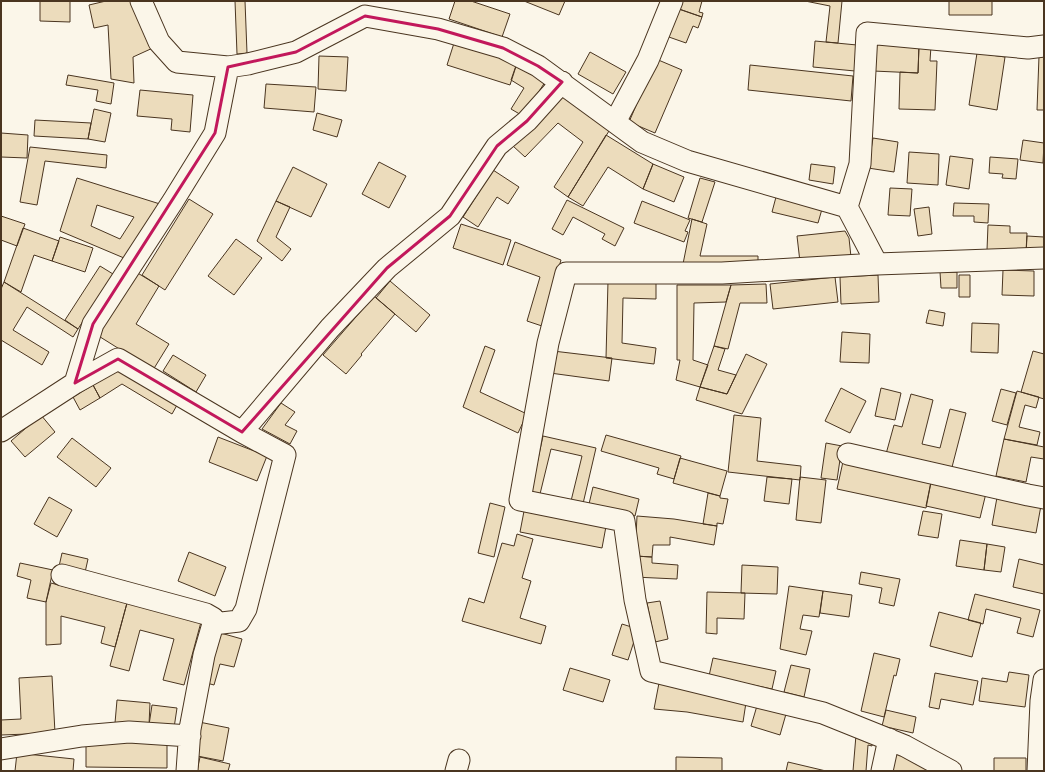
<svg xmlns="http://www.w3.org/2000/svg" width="1045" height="772" font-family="'Work Sans',sans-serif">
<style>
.building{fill:#ecdcbc;stroke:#4a3520;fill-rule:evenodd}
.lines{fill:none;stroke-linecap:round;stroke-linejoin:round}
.minor-casing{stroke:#4a3520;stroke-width:23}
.minor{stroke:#fbf6e9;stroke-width:21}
.marked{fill:none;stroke:#c2185b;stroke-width:3;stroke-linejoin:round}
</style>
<rect width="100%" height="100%" fill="#fbf6e9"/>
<path class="building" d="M40 1H70V22L40 21Z
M106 1H133L155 47 133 57 134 83 111 79 108 25 94 28 89 5Z
M235 1H245L247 53 237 54Z
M455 1H471L510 14 502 37 449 19Z
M524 1H565L559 15Z
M679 1H702L699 12 703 13 702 17 676 8Z
M805 1H842L838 43 826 42 830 6Z
M949 1H992V15H949Z
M676 8 702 17 698 28 693 26 686 43 666 36Z
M455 40 518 60 510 85 447 65Z
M815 41 857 45 855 71 813 67Z
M874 43 919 45 918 73 873 71Z
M919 45 931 46 930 61H937L935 110 899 109 900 72 918 73Z
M590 52 626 72 613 94 578 74Z
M977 53 1005 57 997 110 969 105Z
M319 56 348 57 346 91 318 89Z
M1039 56H1044V110H1037Z
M656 59 682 70 655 133 629 122Z
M518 60 547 79 523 116 511 109 524 88 511 80Z
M750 65 853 76 851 101 748 90Z
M68 75 114 83 111 104 96 101 98 90 66 85Z
M266 84 316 87 314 112 264 108Z
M140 90 193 95 190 132 171 130 172 119 137 116Z
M562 95 609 131 568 197 554 187 583 142 558 123 525 157 513 146Z
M94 109 111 113 105 142 88 139Z
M317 113 342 120 337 137 313 130Z
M35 120 91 123 88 139 34 136Z
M1 133 28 135 27 158 1 157Z
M606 135 653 164 643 189 608 167 583 206 568 197Z
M873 138 898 142 894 172 868 168Z
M1023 140 1044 143 1043 163 1020 160Z
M30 147 107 155 106 168 45 161 37 205 20 202Z
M909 152 939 154 938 185 907 183Z
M950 156 973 159 969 189 946 185Z
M990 157 1018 159 1016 179 1002 178 1003 174 989 173Z
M379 162 406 176 389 208 362 194Z
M653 164 684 177 674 202 643 189Z
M811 164 835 167 833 184 809 180Z
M293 167 327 184 311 217 276 201Z
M493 170 519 187 508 204 497 197 478 227 463 217Z
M77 178 160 204 124 258 60 231ZM97 205 134 217 120 239 91 226Z
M700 178 715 182 702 222 688 218Z
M890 188 912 189 910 216 888 215Z
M776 197 822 209 818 223 772 212Z
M189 199 213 214 165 290 142 275Z
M567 200 624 228 615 246 602 239 605 234 573 217 563 235 552 229Z
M276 201 290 207 276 237 291 249 282 261 257 241Z
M642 201 690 220 685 231 688 232 684 242 634 223Z
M954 203 989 204 988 223 974 222V216H953Z
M929 207 932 234 918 236 914 209Z
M1 216 25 224 17 246 1 240Z
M692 219 707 224 700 256H758V269H682Z
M461 224 511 240 503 265 453 248Z
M988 225 1010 226V233H1027L1026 252 987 250Z
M23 228 59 241 52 261 34 255 21 292 4 282Z
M845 231 849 238 851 257 800 262 797 236Z
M1027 236 1044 237V256L1026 255Z
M60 237 93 248 85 272 52 261Z
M236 239 262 258 234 295 208 276Z
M515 242 561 260 542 326 527 321 540 277 507 265Z
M100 266 113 274 78 329 65 320Z
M1003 270 1034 271V296L1002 295Z
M136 272 159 286 136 324 169 344 153 370 97 335Z
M940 272H957V288H941Z
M878 275 879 302 841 304 840 277Z
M959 275H970V297H959Z
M835 277 838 302 773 309 770 284Z
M390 281 430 315 416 332 376 298Z
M608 281 656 282V299L623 298 622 343 656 348 654 364 606 358Z
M4 282 78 329 73 337 27 307 13 330 49 352 42 365 1 340V289Z
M766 284 767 303H740L728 349 714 346 731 285Z
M677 285H731L726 302 694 303 693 360 708 365 700 387 676 380 680 360H677Z
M374 296 395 314 361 354 362 355 346 374 323 355Z
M929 310 945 313 943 326 926 323Z
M972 323 999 324 998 353 971 352Z
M842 332 870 334 869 363 840 362Z
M485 346 495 350 480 392 527 414 518 433 463 407Z
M714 346 725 349 718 370 736 375 727 394 700 387Z
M553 351 612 358 609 381 550 373Z
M1033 351 1044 354V399L1021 392Z
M746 354 767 364 742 414 696 400 700 387 727 394Z
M173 355 206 375 196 392 163 371Z
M124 365 181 398 172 414 122 384 100 398 93 385Z
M93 385 100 398 80 410 73 397Z
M841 388 866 401 850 433 825 421Z
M881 388 901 393 895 420 875 416Z
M1001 389 1016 393 1007 425 992 421Z
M1017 391 1039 397 1036 408 1025 405 1019 427 1040 432 1037 445 1004 439Z
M911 394 933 400 922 444 940 448 950 409 966 413 951 471 886 454 894 425 902 427Z
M281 403 295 412 285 425 297 431 290 444 262 429Z
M41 415 55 432 25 457 11 441Z
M734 415 761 418 757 461 801 466 800 480 728 472Z
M606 435 681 456 674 479 657 474 659 468 601 451Z
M543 436 596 448 582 508 530 496ZM551 449 582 456 571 501 540 494Z
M218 437 267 456 257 481 209 462Z
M72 438 111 468 96 487 57 457Z
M1004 439 1044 447V459L1031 457 1026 482 996 476Z
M826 443 842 446 837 480 821 478Z
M844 457 932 477 926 508 837 489Z
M680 458 727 471 720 496 673 483Z
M767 477 792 479 789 504 764 501Z
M800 477 826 480 821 523 796 520Z
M932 477 987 489 980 518 926 506Z
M593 487 639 499 635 516 589 504Z
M998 492 1042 500 1036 533 992 525Z
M708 493 720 496V498L728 499 723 524 717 523V526L703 524Z
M49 497 72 510 57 537 34 524Z
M490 503 505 507 494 557 478 553Z
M525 506 607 521 602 548 520 532Z
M923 511 942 514 938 538 918 535Z
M637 516 674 519 717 526 714 545 670 537V545H653L652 557 635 556Z
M517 534 533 539 522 578 531 581 520 618 546 626 541 644 462 621 469 598 484 603 502 543 514 546Z
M960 540 987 544 984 570 956 566Z
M987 544 1005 547 1001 572 984 570Z
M189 552 226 567 215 596 178 581Z
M62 553 88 559 84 577 58 571Z
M635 556 652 557V563L678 565 677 579 634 577Z
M1019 559 1044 565V594L1013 587Z
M20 563 53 570 46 602 27 598 31 580 17 576Z
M742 565 778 567 777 594 741 593Z
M861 572 900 579 894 606 879 603 882 588 859 584Z
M51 583 127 603 115 647 101 643 105 627 61 616V644L46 645V602Z
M789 586 823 591 819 617 803 615 800 629 812 631 806 655 780 649Z
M823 591 852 595 849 617 820 613Z
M707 592 745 593 744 619 717 618V634L706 633Z
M975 594 1040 610 1033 637 1017 633 1021 618 986 609 983 624 968 620Z
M660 601 668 639 655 642 647 603Z
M127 603 201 622 184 685 163 680 174 639 140 630 129 671 110 666Z
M939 612 981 623 972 657 930 646Z
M622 624 638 629 628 660 612 655Z
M217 632 242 639 234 667 220 664 214 685 203 682Z
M874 653 900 659 896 676 894 675 884 717 861 711Z
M713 658 776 671 772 689 709 676Z
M791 665 810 669 804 697 784 692Z
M570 668 610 680 603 702 563 690Z
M1009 672 1029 675 1025 707 979 701 982 678 1007 682Z
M935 673 978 681 973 705 941 699 939 709 929 707Z
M52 676 55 733 1 735V720L21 719 19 678Z
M659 683 747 696 743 722 687 712 654 709Z
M759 699 788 707 780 735 751 726Z
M117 700 150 703 149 725 115 723Z
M152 705 177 708 174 728 149 725Z
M886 710 916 717 913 733 882 726Z
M199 722 229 728 223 761 192 755Z
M856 735 873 740 872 746 868 745 866 771H853Z
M86 742 167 743V768L86 767Z
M899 749 934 771H884Z
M17 753 74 759 73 771H15Z
M200 757 230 764 228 771H197Z
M676 757 722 758V771H676Z
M994 758H1026V771H994Z
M788 762 826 771H786Z"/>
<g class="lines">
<defs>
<path id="minor" d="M141 1 159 42 177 62 228 67 248 64 296 52 365 16 438 29 503 48 538 66 642 142 687 161 847 207 877 264 1044 258
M615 122 648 60 672 1
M847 207 860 164 867 33 1028 48 1044 46
M877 264 722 273H566L548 343 520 500 624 521 635 600 651 671 823 713 905 746 951 771
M75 383 93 324 173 201 215 133 228 67
M1 431 75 383 118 359 242 432
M848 454 1028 495 1044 498
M62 575 206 614 213 618V624
M1 749 82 736 129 732 190 736
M187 771 190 729 204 655 213 624 239 621 246 609 285 455 242 432 330 328 387 268 450 216 497 146 527 121 562 82
M456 771 459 760
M882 771 889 739
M1038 771 1041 701 1044 680"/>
</defs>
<use href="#minor" class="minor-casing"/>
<use href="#minor" class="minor"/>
</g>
<path class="marked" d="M365 16 438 29 503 48 538 66 562 82 527 121 497 146 450 216 387 268 242 432 118 359 75 383 93 324 215 133 228 67 296 52Z"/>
<rect width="1045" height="772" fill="none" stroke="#4a3520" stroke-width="4"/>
</svg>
